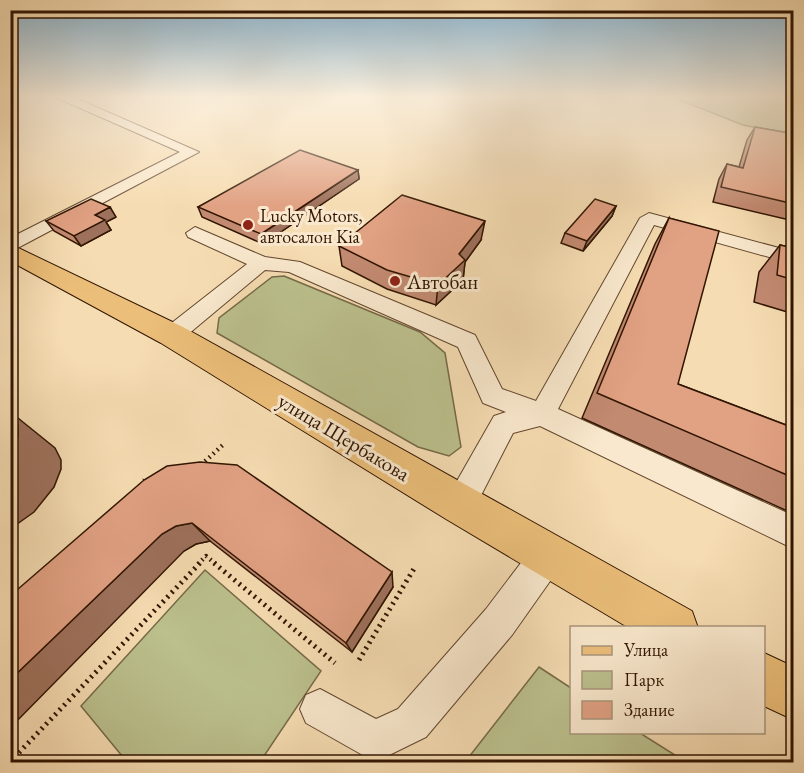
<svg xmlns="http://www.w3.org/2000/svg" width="804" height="773" font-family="'EB Garamond',serif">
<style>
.green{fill:#bbc08d;stroke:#766a48;stroke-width:1.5}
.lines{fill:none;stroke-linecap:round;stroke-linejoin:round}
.minor-casing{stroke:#62472e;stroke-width:2}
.major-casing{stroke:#311502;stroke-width:2}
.path-far2{stroke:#311502;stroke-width:2;stroke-dasharray:1 1.5;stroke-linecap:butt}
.path-far1{stroke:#311502;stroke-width:4.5;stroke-dasharray:1.5 4;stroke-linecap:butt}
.path{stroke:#311502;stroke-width:5;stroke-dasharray:2 4.5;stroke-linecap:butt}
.minor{fill:#f9e8cd;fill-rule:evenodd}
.major{fill:#ebbe79;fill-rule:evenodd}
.wall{fill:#c28a71;stroke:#311502;stroke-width:1.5}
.shaded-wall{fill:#9e715c;stroke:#311502;stroke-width:1.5}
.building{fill:#e1a183;stroke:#311502;stroke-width:1.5}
.poi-dot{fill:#8f2418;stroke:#f9e8cd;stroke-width:2}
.labels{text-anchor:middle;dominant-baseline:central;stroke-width:6;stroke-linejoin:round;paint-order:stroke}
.far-poi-label{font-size:18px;fill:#311502;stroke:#f9e8cd;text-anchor:start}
.poi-label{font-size:21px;fill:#311502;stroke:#f9e8cd;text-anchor:start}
.street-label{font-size:21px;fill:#311502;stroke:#f9e8cd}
</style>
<rect width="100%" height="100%" fill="#f6dcb2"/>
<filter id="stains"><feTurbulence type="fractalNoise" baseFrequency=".00333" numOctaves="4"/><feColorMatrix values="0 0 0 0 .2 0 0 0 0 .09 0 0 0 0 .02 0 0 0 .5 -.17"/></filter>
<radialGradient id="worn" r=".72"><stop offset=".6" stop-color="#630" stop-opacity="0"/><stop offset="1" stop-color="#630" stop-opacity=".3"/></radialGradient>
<path class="green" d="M672 97H793V135L743 125Z
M284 276 420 332 445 353 461 447 449 456 418 447 217 333 219 318 272 277Z
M205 570 321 671 260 762H127L81 706Z
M539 667 571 688 572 732 640 733 686 762H465Z"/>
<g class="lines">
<defs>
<path id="minor" d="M55 97H73L199 152 10 252V238L180 152Z
M649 213 794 252V264L654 225 558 409 794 516V549L540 426 513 433 471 515 460 520 449 515 445 505 449 495 494 416 506 412 483 403 458 347 289 272 265 270 180 341 172 343 164 341 160 335 164 329 247 264 188 237 186 233 195 227 265 257 300 262 475 335 502 389 536 401 640 218Z
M548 538 560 543 565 555 560 567 512 635 426 737 375 762 306 723 300 709 306 695 320 689 376 719 398 709 486 609 536 543Z"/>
<path id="major" d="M10 244 183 327 692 611 698 628H629L446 519 161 343 10 261Z
M764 653 794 667V720L764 706Z"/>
</defs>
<use href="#minor" class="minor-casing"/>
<use href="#major" class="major-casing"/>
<path class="path-far2" d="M697 101 698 97"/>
<path class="path-far1" d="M201 465 225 443
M198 564 206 556 216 564"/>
<path class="path" d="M214 563 335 663
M359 660 415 567
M10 762 200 563"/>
<use href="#minor" class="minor"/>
<use href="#major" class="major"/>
</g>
<path class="wall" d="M755 127 794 134V221L713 202 719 179 727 164 739 167 747 140Z
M358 170 359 179 263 244 202 217 198 207Z
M616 206 612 216 583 251 561 243 565 233Z
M116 217 106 222 111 230 81 246 54 231 46 221Z
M669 218 678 384 794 428V514L582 418 655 244Z
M481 240 465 262 463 280 436 305 387 289 342 266 339 246Z
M780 245 794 248V314L754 302 759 272Z
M144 480 393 587 352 652 210 541 196 544 184 551Z"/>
<path class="shaded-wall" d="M358 170 359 179 263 244 261 234Z
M616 206 612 216 583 251 587 241Z
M110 207 116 217 106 222 111 230 81 246 74 236 95 215Z
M485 221 481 240 465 262 463 280 436 305 438 285 459 254Z
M13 414 55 448 61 460V469L54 487 34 512 10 529V453Z
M192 523 210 541 196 544 184 551 10 728V680L162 534 176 526Z
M392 572 393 587 352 652 346 643Z"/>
<path class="building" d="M755 127 794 134V204L721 187 727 164 743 168Z
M300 150 358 170 261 234 198 207Z
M402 195 485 221 459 254 465 260 438 285 387 270 339 246Z
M91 199 110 207 95 215 105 220 74 236 46 221Z
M595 199 616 206 587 241 565 233Z
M669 218 719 231 678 384 794 428V478L597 393Z
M780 245 794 248V280L777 275Z
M10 413 13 414 18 426V437L10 453Z
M200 462 237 465 392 572 346 643 192 523 176 526 162 534 10 680V596L144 480 167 466Z"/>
<linearGradient id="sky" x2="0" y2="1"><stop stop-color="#8ab6d3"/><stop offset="0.47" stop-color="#fbefdc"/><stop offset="1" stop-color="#fbefdc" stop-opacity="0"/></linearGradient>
<rect width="804" height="206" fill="url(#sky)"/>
<g class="poi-dot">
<circle cx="248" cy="225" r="6"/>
<circle cx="395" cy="281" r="6"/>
</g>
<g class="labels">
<g class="far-poi-label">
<text x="260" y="215">Lucky Motors,<tspan x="260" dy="21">автосалон Kia</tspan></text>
</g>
<g class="poi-label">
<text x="407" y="281">Автобан</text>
</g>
<g class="street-label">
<text transform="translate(344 437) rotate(31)">улица Щербакова</text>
</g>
</g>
<rect width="804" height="773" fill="none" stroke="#f6dcb2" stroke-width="36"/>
<rect x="12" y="12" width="780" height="749" fill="none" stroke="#311502" stroke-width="3"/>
<rect x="18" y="18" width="768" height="737" fill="none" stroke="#311502" stroke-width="1.5"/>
<rect x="570" y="626" width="195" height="108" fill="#f9e8cd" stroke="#a9947c" stroke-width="1.5"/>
<rect x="582" y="646" width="30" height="9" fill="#ebbe79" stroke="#a9947c" stroke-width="1.5"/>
<text x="624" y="656" font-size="18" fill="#311502">Улица</text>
<rect x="582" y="671" width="30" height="18" fill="#bbc08d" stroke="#a9947c" stroke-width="1.5"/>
<text x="624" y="686" font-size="18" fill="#311502">Парк</text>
<rect x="582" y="701" width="30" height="18" fill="#e1a183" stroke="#a9947c" stroke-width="1.5"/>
<text x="624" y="716" font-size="18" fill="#311502">Здание</text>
<rect width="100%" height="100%" filter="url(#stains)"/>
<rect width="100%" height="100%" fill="url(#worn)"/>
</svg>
